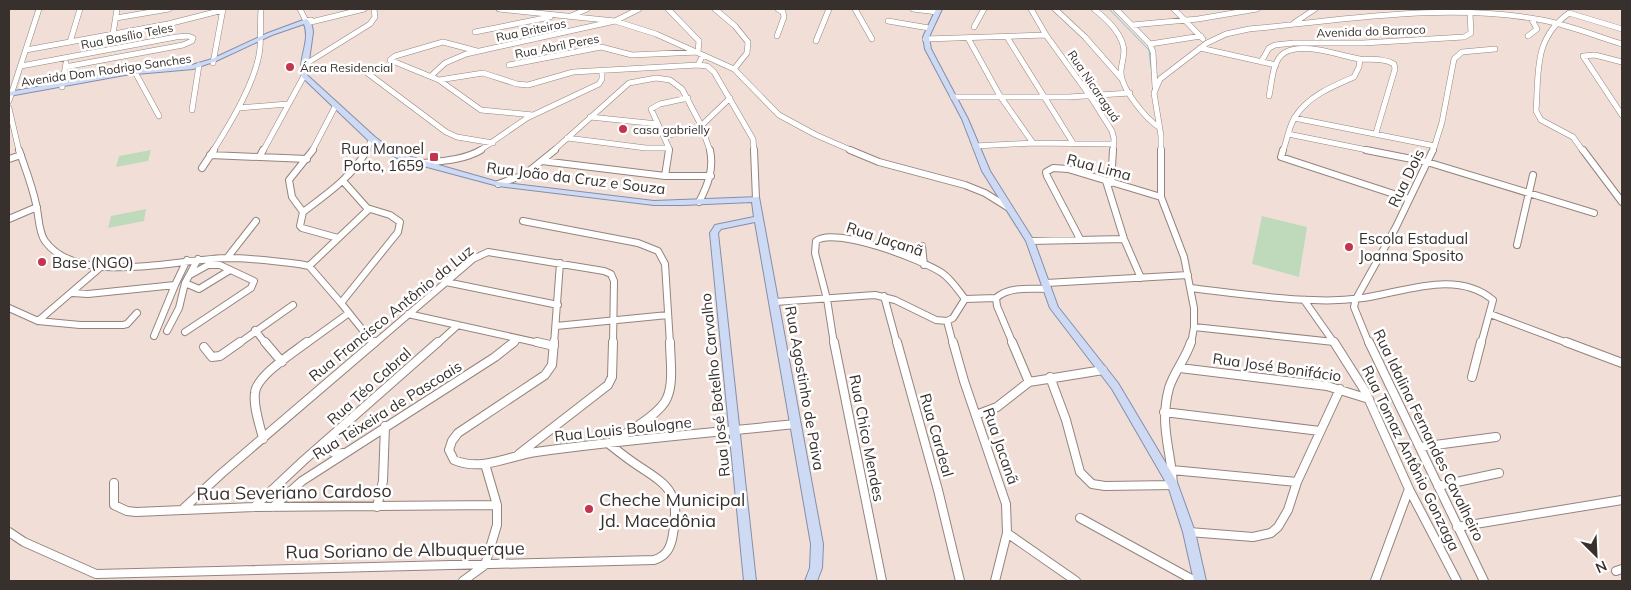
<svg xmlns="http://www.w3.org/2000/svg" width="1631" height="590" font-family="Mulish,sans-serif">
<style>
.green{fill:#bedabb}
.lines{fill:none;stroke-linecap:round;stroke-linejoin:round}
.stream{stroke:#86c3c5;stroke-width:1}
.minor-far2-casing{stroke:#94847d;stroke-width:6}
.minor-far1-casing{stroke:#94847d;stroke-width:8}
.minor-casing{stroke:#94847d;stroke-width:10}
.major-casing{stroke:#848eaa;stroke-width:2}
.minor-far2{stroke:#fff;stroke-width:5}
.minor-far1{stroke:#fff;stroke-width:6}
.minor{stroke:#fff;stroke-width:8}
.major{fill:#cedaf4;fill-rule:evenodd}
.poi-dot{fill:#c4344e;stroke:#fff;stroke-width:2}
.labels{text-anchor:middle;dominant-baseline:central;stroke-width:5;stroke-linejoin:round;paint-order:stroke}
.far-street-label{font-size:12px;fill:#37302d;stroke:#fff}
.far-poi-label{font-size:12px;fill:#37302d;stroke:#fff;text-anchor:start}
.poi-label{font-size:15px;fill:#37302d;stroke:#fff;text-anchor:start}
.street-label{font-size:15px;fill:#37302d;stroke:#fff}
.near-street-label{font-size:18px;fill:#37302d;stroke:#fff}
.near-poi-label{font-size:18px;fill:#37302d;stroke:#fff;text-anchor:start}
</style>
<rect width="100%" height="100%" fill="#f1dfd7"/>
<path class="green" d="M151 150 148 161 116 167 119 156Z
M146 209 144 221 108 228 111 216Z
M1262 216 1307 227 1299 277 1252 264Z"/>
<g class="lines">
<path class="stream" d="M1109 9 1149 50 1152 75"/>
<defs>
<path id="minor-far2" d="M300 9 306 21 311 20
M499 9 615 21 656 34 734 69 779 115 816 135 853 151
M715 9 735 26 748 42 747 53 734 69
M855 9 872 39
M913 9 937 12
M1031 9 1046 35 1090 96 1112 131 1114 139 1113 151
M1055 9 1085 37 1121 78
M1094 9C1105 18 1119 30 1123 45 1126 54 1121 63 1121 72 1121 89 1146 119 1160 128
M1116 9 1150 44 1153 52 1155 87
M1174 9 1203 39
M571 16 587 9
M116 18 169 9
M888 21 929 28
M307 23 364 9
M1294 23 1315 9
M1132 25 1198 19 1257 9
M974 27 984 9
M475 32 550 17
M113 34 117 9
M777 36 784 17 783 12 778 9
M1528 36 1537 29 1531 18
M1007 37 1073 143
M968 38 1000 96 1033 143
M925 39 1046 35
M816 41 829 9
M70 42 80 9
M1150 44 1201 36
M1200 48 1276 65
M26 50 168 24 223 10
M477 51 443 42 395 56 390 60 439 80 481 110 533 115
M703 55 698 65 707 66 714 72 753 139 754 151
M1261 62 1269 48 1275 45 1294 43H1363L1464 37 1471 33 1470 14
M1622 62 1595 55 1583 56 1622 115
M213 63 223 9
M304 65 370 24 375 17 374 9
M509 65 601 47 632 55 698 52 699 41 668 9
M21 66 176 37 188 36 193 38 192 41 183 45 65 67
M135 72 159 116
M366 72 446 132 457 137 493 143
M431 76 445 63 466 54 615 21 639 9
M439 80 483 73 517 84 528 85 573 72 698 65
M62 87 66 63
M1269 96C1272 83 1272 61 1284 53 1303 41 1340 56 1360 59 1372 60 1383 58 1394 64L1395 69 1376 133
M953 97H1069L1130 93
M9 101 39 9
M9 108 19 151
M239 108 288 104
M192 110 199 65
M590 117 658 124
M1294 118 1435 146
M702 125 730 98
M1288 134 1372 151
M664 136 704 128
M567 138 646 148H669
M975 146 1033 143 1113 144
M213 151C230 124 257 80 260 48 261 36 260 22 261 9
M263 151 304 76
M312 151 336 105
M366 151 372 139
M479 151 527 118 599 84 602 79V71
M553 151 629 83 656 78 670 80 682 89 701 125 710 151
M669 151V148L651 109 660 104 688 98
M1161 151V136L1154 93 1160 79 1207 43 1226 34 1249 29C1345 20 1446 2 1542 20 1569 25 1596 36 1622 44
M1283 151C1287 140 1289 126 1295 117 1308 96 1333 86 1354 77L1359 67 1360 59
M1433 151 1442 122 1454 59 1462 52 1495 49
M1583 151 1573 137 1541 120 1536 111C1539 72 1533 39 1569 13L1622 29"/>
<path id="minor-far1" d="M19 150C25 168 32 185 36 204 39 215 38 231 45 241 78 287 178 259 227 258 251 258 275 261 299 264L309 266 341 303
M754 150 756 199
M850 150 879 162 965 185 985 193 1009 208
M1161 150V197L1184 257 1194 308V327L1191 344
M1283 150 1281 157 1409 199
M1366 150 1427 162 1594 213
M1583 150 1622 202
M210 155 307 159
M260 156 263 150
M9 159 21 155
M542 161 665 176H711
M423 163C443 161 464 160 481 150
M202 168 214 150
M665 176 669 150
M343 181 367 208 390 215 400 222 398 232 341 303 373 343
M1106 181 1124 239 1141 278
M1111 183 1113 150
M498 184 524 175 555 150
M699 202C708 185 714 169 710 150
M303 212 292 197 289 180 313 150
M303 212C327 194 352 177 367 150
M303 212 300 226 302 228 338 238
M9 219 37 207
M523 221 638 243 658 251 665 264 670 344
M1080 239 1047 176 1046 172 1053 168 1068 169 1161 197
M1030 241 1124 239
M1517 245 1533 175
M922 246 924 265
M227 258 256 221
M102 266 38 321 80 325H123L127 324 137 313
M309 266 369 209
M446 282 558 305
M185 283 199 289 230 270
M1046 283 1188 275
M1191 288C1232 293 1272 299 1313 300 1330 301 1347 300 1363 298 1404 292 1457 269 1493 300L1481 344
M72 293 88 294 175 285 187 260
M884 296 897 344
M965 299 996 298
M1304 300 1335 344
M775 302 875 295 895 300 936 320 947 321
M9 308 38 321
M408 314 543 344
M1490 314 1570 344
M947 321 953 344
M556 326 668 315
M1194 327 1334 342
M255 330 266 344
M167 331 179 308 185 283 198 259
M185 332 251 288 254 281 220 265H208L190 275
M154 336 175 285
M238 344 293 305
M306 344 349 313
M374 344 473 259 488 252 604 271 611 274 614 281 613 344
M437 344 458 325
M512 344 518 339
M554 344 560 263
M834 344 827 299 815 253 816 241C834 226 923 260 942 273 951 279 958 290 965 299L953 318 947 321
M1013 344 997 306 996 298C1009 286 1032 289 1048 289
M1369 344 1354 307 1356 299 1396 227 1433 150"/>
<path id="minor" d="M265 342 282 362
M537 342 554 346
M554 342 552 365 545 375 458 433 452 441 449 450 454 460C482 472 508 456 536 452 622 440 709 433 795 424
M834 342 882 581
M897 342 938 490 960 581
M953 342 964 381 1006 504 1007 533 995 581
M1012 342 1029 382
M1334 342 1365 391 1409 489 1457 581
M1369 342 1484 581
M1566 342 1622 363
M204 347 212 357 220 356 240 342
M1180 368 1327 386 1369 399
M1050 377 1066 420 1080 472 1092 484 1105 486 1173 485C1171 449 1159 426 1169 388 1174 372 1186 358 1191 342
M1472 377 1481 342
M1164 412 1320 431
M976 415 997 407 1029 382 1103 370
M263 439C260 425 253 407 255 393 256 376 294 352 307 342
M329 440V450L336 454 343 453
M1420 447 1496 437
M519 454 608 385 612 377 613 342
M1172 470 1297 482
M114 483V505L127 511 136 512 254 507 497 505
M1438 486 1499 473
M254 507 303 461 438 342
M273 507 302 481 495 357 514 342
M377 507 383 481 385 426
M183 509 222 473 375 342
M1080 518 1195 581
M1457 527 1622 500
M9 532 24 542 96 574 654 560C667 556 671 547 673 534 680 495 671 487 640 467 629 460 619 452 609 444 624 434 661 414 667 398 674 382 670 359 670 342
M1189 532 1253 537 1271 533 1278 527 1288 510 1297 482 1340 389
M1007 533 1076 581
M1616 571 1622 569
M463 581 485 565 497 525V505L485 464
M1375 581 1409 489"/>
<path id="major" d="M936 9H942L929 37 931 49 968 119 990 171 1034 241 1058 307 1118 383 1177 482 1195 532 1206 581H1194L1183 532 1168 486 1112 389 1050 308 1026 241 982 171 962 119 925 49 923 37Z
M306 19 308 20 312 26 313 32 307 75 375 137 387 146 407 156 498 182 654 201 759 197 823 544 822 568 817 581H805L810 568 811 544 755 222 721 229 718 233 756 581H744L710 233 715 225 754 217 752 202 683 205H654L498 186 401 160 381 150 369 141 302 77C297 60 311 41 304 24L272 35 216 61 193 69 125 75 9 96V92L125 71 192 65 212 59 268 33Z"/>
</defs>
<use href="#minor-far2" class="minor-far2-casing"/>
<use href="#minor-far1" class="minor-far1-casing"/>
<use href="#minor" class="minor-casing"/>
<use href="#major" class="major-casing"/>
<use href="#minor-far2" class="minor-far2"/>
<use href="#minor-far1" class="minor-far1"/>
<use href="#minor" class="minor"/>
<use href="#major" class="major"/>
</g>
<g class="poi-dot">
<circle cx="290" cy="67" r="5"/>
<circle cx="623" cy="129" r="5"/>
<rect x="429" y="152" width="10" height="10" rx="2.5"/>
<circle cx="1349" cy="247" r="5"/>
<circle cx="42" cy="262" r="5"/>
<circle cx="589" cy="509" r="5"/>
</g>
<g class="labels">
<g class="far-street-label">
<text transform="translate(531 30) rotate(-12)">Rua Briteiros</text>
<text transform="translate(1371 31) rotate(-2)">Avenida do Barroco</text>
<text transform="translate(127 36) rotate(-11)">Rua Basílio Teles</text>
<text transform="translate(557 46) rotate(-11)">Rua Abril Peres</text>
<text transform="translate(106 70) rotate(-8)">Avenida Dom Rodrigo Sanches</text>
<text transform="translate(1094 86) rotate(56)">Rua Nicaraguá</text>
</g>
<g class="far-poi-label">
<text x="300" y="67">Área Residencial</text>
<text x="633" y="129">casa gabrielly</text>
</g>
<g class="poi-label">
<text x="424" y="148" text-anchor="end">Rua Manoel<tspan x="424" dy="17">Porto, 1659</tspan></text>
<text x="1359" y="238">Escola Estadual<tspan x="1359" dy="17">Joanna Sposito</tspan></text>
<text x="52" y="262">Base (NGO)</text>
</g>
<g class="street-label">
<text transform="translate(1099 167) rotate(15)">Rua Lima</text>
<text transform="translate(576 178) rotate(7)">Rua João da Cruz e Souza</text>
<text transform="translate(1406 178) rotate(-64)">Rua Dois</text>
<text transform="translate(885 239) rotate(18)">Rua Jaçanã</text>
<text transform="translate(391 313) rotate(-39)">Rua Francisco Antônio da Luz</text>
<text transform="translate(1277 367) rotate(8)">Rua José Bonifácio</text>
<text transform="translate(715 385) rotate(-96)">Rua José Botelho Carvalho</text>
<text transform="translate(369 386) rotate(-42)">Rua Téo Cabral</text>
<text transform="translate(805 388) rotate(80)">Rua Agostinho de Paiva</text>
<text transform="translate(387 410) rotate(-32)">Rua Teixeira de Pascoais</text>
<text transform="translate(623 429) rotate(-6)">Rua Louis Boulogne</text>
<text transform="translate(937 435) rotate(74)">Rua Cardeal</text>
<text transform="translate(1429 435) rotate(64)">Rua Idalina Fernandes Cavalheiro</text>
<text transform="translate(867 438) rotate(79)">Rua Chico Mendes</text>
<text transform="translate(1001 446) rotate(71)">Rua Jacanã</text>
<text transform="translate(1411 458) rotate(64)">Rua Tomaz Antônio Gonzaga</text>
</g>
<g class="near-street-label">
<text transform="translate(294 492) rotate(-1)">Rua Severiano Cardoso</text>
<text transform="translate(405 550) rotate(-1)">Rua Soriano de Albuquerque</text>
</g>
<g class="near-poi-label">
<text x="599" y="499">Cheche Municipal<tspan x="599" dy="21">Jd. Macedônia</tspan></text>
</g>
</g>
<rect width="1631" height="590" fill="none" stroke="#37302d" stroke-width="20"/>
<g transform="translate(1596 555) rotate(156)" stroke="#ffffff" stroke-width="4" paint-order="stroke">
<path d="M0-4L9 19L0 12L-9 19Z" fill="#37302d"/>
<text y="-8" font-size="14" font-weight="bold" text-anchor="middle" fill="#37302d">N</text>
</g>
</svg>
